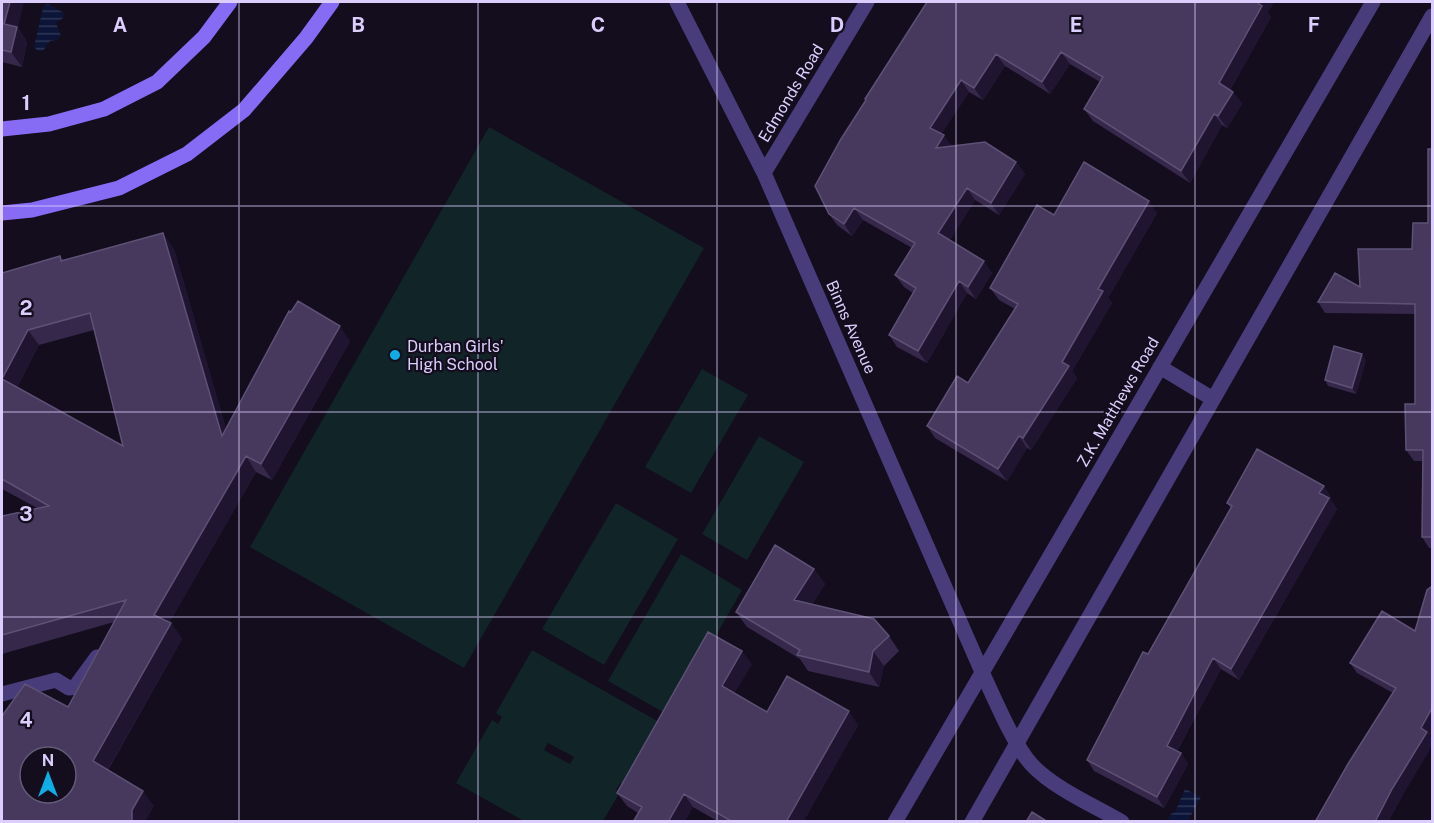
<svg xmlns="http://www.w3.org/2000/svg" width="1434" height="823" font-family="'Public Sans',sans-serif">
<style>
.pitch{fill:#112427;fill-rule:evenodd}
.water{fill:url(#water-rules)}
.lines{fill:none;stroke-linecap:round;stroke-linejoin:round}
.service{stroke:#483c7a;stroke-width:15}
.minor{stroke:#483c7a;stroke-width:15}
.tertiary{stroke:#483c7a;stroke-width:15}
.secondary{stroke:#866cf5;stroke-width:15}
.wall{fill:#35284a;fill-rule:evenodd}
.shaded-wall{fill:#201531}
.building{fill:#46395d;stroke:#5e5176;stroke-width:1.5;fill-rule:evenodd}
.grid{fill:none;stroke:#dbcefc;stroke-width:1.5;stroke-opacity:0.55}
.poi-dot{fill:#10ace5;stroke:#130d1e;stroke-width:2}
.labels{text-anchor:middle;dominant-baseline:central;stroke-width:4.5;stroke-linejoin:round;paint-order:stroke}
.street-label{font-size:16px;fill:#dbcefc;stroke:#130d1e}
.poi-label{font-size:16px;fill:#dbcefc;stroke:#130d1e;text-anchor:start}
.grid-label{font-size:20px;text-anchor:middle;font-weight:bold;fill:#dbcefc;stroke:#130d1e;stroke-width:4.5;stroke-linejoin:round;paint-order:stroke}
</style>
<defs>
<pattern id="water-rules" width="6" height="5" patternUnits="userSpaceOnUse" patternTransform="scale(1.5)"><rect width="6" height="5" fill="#0c1538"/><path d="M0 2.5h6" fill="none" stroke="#2f3656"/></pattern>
</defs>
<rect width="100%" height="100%" fill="#130d1e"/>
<path class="pitch" d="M489 127 704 248 464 668 250 547Z
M702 369 748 395 691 493 645 467Z
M759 436 804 462 747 560 702 534Z
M616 503 678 539 604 665 542 629Z
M681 554 742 590 670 716 608 681Z
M532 650 659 722 623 785 620 783 616 790 620 792 603 821H524L456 783 492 720 498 724 502 717 496 713ZM548 743 574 757 570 764 544 750Z"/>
<path class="water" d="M48 4 64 13 63 18 56 23 61 36 56 40 50 41 43 51H38L34 47 43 8 45 5Z
M1185 789 1201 797 1188 821H1175L1168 818 1171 814 1175 812Z"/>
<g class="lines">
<path class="service" d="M2 694 56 680 69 688 75 687 97 657"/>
<path class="minor" d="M677 2 764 173 982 672C994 697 1014 746 1032 765 1055 789 1093 805 1122 822
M764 173 867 2"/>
<path class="tertiary" d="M1160 367 1213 399
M895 822 1373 2
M972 822 1432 16"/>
<path class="secondary" d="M2 129 49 124 104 109 157 82 204 37 230 2
M2 213 32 210 119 188 187 154 244 110 306 38 332 2"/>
</g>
<path class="wall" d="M2 2 27 42 22 67 2 62Z
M927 2H1274L1267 13 1271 17 1230 90 1233 92 1242 104 1227 128 1222 125 1190 183 1093 121 1084 109 1100 82 1070 64 1050 94 1005 66 983 100 969 92 941 134 952 146 1016 162 1025 174 999 215 975 200 950 240 992 273 976 299 967 293 927 363 897 347 889 335 913 293 904 287 895 275 912 248 863 220 852 236 837 225 829 214 866 101 865 99Z
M1432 149V548H1429L1422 537 1423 461H1414L1406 450 1415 404V314L1325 313 1318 302 1360 287 1412 249 1428 223Z
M1157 213 1108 298 1112 303 1072 371 1077 378 1031 450 1027 448 1007 481 935 438 927 426 968 383 1015 309 999 300 990 288 1054 215Z
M174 249 226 429 350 341 272 480 256 472 169 623H171L182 639 108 770 154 806 2 822 68 707 114 622 2 654V516L37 508 2 489V273L60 256 63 260ZM94 330 123 446 17 387 39 345Z
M1366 360 1356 394 1328 386 1325 380Z
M1331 497 1330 499 1337 509 1239 680 1221 669 1177 751 1181 753 1188 764 1164 808 1094 771 1087 760 1231 508 1227 503Z
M814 569 825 584 812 604 889 636 899 651 884 666 879 687 808 671 800 659 747 627 736 612Z
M1432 586V731L1400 800 1388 822H1315L1393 693 1357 673 1350 663 1415 631Z
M752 664 734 693 767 712 858 725 803 822H719L693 807 638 813 627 806 617 793Z"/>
<path class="shaded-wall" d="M10 2H24L18 28 27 42 22 67 11 52 4 24Z
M1259 2H1274L1267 13 1271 17 1227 95 1219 83Z
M1061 52 1070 64 1050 94 1042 82Z
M996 54 1005 66 983 100 974 88Z
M961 80 969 92 938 139 930 128Z
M1233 92 1242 104 1227 128 1218 116Z
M1214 114 1222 125 1190 183 1181 171Z
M944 135 952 147 936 148Z
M1016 162 1025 174 999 215 991 203Z
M967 188 975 200 947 245 938 233Z
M1149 201 1157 213 1108 298 1112 303 1072 371 1077 378 1031 450 1023 438 1098 289Z
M854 208 863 220 852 236 844 224Z
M163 233 174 249 233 452 222 436Z
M984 261 992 273 976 299 968 287Z
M959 281 967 293 927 363 918 351Z
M340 326 350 341 272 480 261 464Z
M28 330 39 345 13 394 2 379Z
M1362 354 1366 360 1356 394 1352 388Z
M1019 436 1027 448 1007 481 998 469Z
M246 456 256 472 165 630 154 615Z
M1324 486 1331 497 1330 499 1337 509 1239 680 1231 669Z
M814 569 825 584 804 616 794 600Z
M171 623 182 639 104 776 93 761Z
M742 651 752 664 731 699 722 686Z
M873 651 884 666 879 687 869 672Z
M1213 658 1221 669 1174 756 1167 746Z
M1432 708V731L1430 736 1432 739V746L1400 800 1388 822H1375L1392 789 1421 728Z
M849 711 858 725 803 822H786Z
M1181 753 1188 764 1164 808 1157 797Z
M143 791 154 806 145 822H132V810Z
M684 794 693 807 685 822H668Z"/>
<path class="building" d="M2 2H10L4 24 17 27 11 52 2 50Z
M927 2H1259L1258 3 1262 6 1219 83 1233 92 1218 116 1214 114 1181 171 1084 109 1103 77 1061 52 1042 82 996 54 974 88 961 80 930 128 944 135 936 148 985 142 1016 162 991 203 967 188 938 233 984 261 968 287 959 281 918 351 889 335 916 288 895 275 915 243 854 208 844 224 829 214 815 186 841 139 866 100 865 99Z
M1428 149H1432V537H1422L1423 450H1406L1405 404H1415V304L1318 302 1335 273 1360 287 1358 249H1412L1413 223H1428Z
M1084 162 1149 201 1098 289 1103 291 1062 362 1069 366 1023 438 1019 436 998 469 927 426 957 376 968 383 1018 304 990 288 1037 205 1054 215Z
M163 233 222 436 289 311 291 312 298 301 340 326 261 464 246 456 154 615 171 623 93 761 143 791 132 810V822H2V716L25 684 68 707 126 600 2 635V516L49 506 2 479V273L60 256 61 261ZM90 313 123 446 2 379 28 330ZM30 757H66V793H30Z
M1334 346 1362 354 1352 388 1325 380Z
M1257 449 1324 486 1319 493 1329 498 1231 669 1213 658 1167 746 1181 753 1157 797 1087 760 1143 652 1148 654 1232 506 1227 503Z
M775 545 814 569 794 600 874 619 889 636 873 651 869 672 797 655 800 650 736 612Z
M1432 585V708L1421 728 1427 732 1392 789 1375 822H1315L1348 764 1396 688 1350 663 1382 611 1415 631 1427 590 1432 586Z
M708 632 742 651 722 686 767 712 787 676 849 711 786 822H733L684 794 668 822H633L642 807 617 793Z
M1032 812 1048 822H1026Z"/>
<path class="grid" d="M239 2V822M478 2V822M717 2V822M956 2V822M1195 2V822M2 206H1432M2 412H1432M2 617H1432"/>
<circle class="poi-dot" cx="395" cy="355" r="6"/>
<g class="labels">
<g class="street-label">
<text transform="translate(791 93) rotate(-59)">Edmonds Road</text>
<text transform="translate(851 327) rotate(66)">Binns Avenue</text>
<text transform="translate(1118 402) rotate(-60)">Z.K. Matthews Road</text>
</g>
<g class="poi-label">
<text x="407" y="346">Durban Girls'<tspan x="407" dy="18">High School</tspan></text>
</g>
</g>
<g class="grid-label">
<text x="120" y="32">A</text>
<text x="358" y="32">B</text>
<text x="598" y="32">C</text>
<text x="837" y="32">D</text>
<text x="1076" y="32">E</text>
<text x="1314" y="32">F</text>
<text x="26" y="110">1</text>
<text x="26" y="315">2</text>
<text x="26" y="521">3</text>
<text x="26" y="727">4</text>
</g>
<rect width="1434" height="823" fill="none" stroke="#dbcefc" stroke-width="6"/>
<g transform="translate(48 775)"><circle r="28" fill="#130d1e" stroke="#635a77" stroke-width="1.5"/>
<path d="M0-4.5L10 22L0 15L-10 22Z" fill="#10ace5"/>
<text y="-9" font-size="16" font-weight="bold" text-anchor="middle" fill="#dbcefc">N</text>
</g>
</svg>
